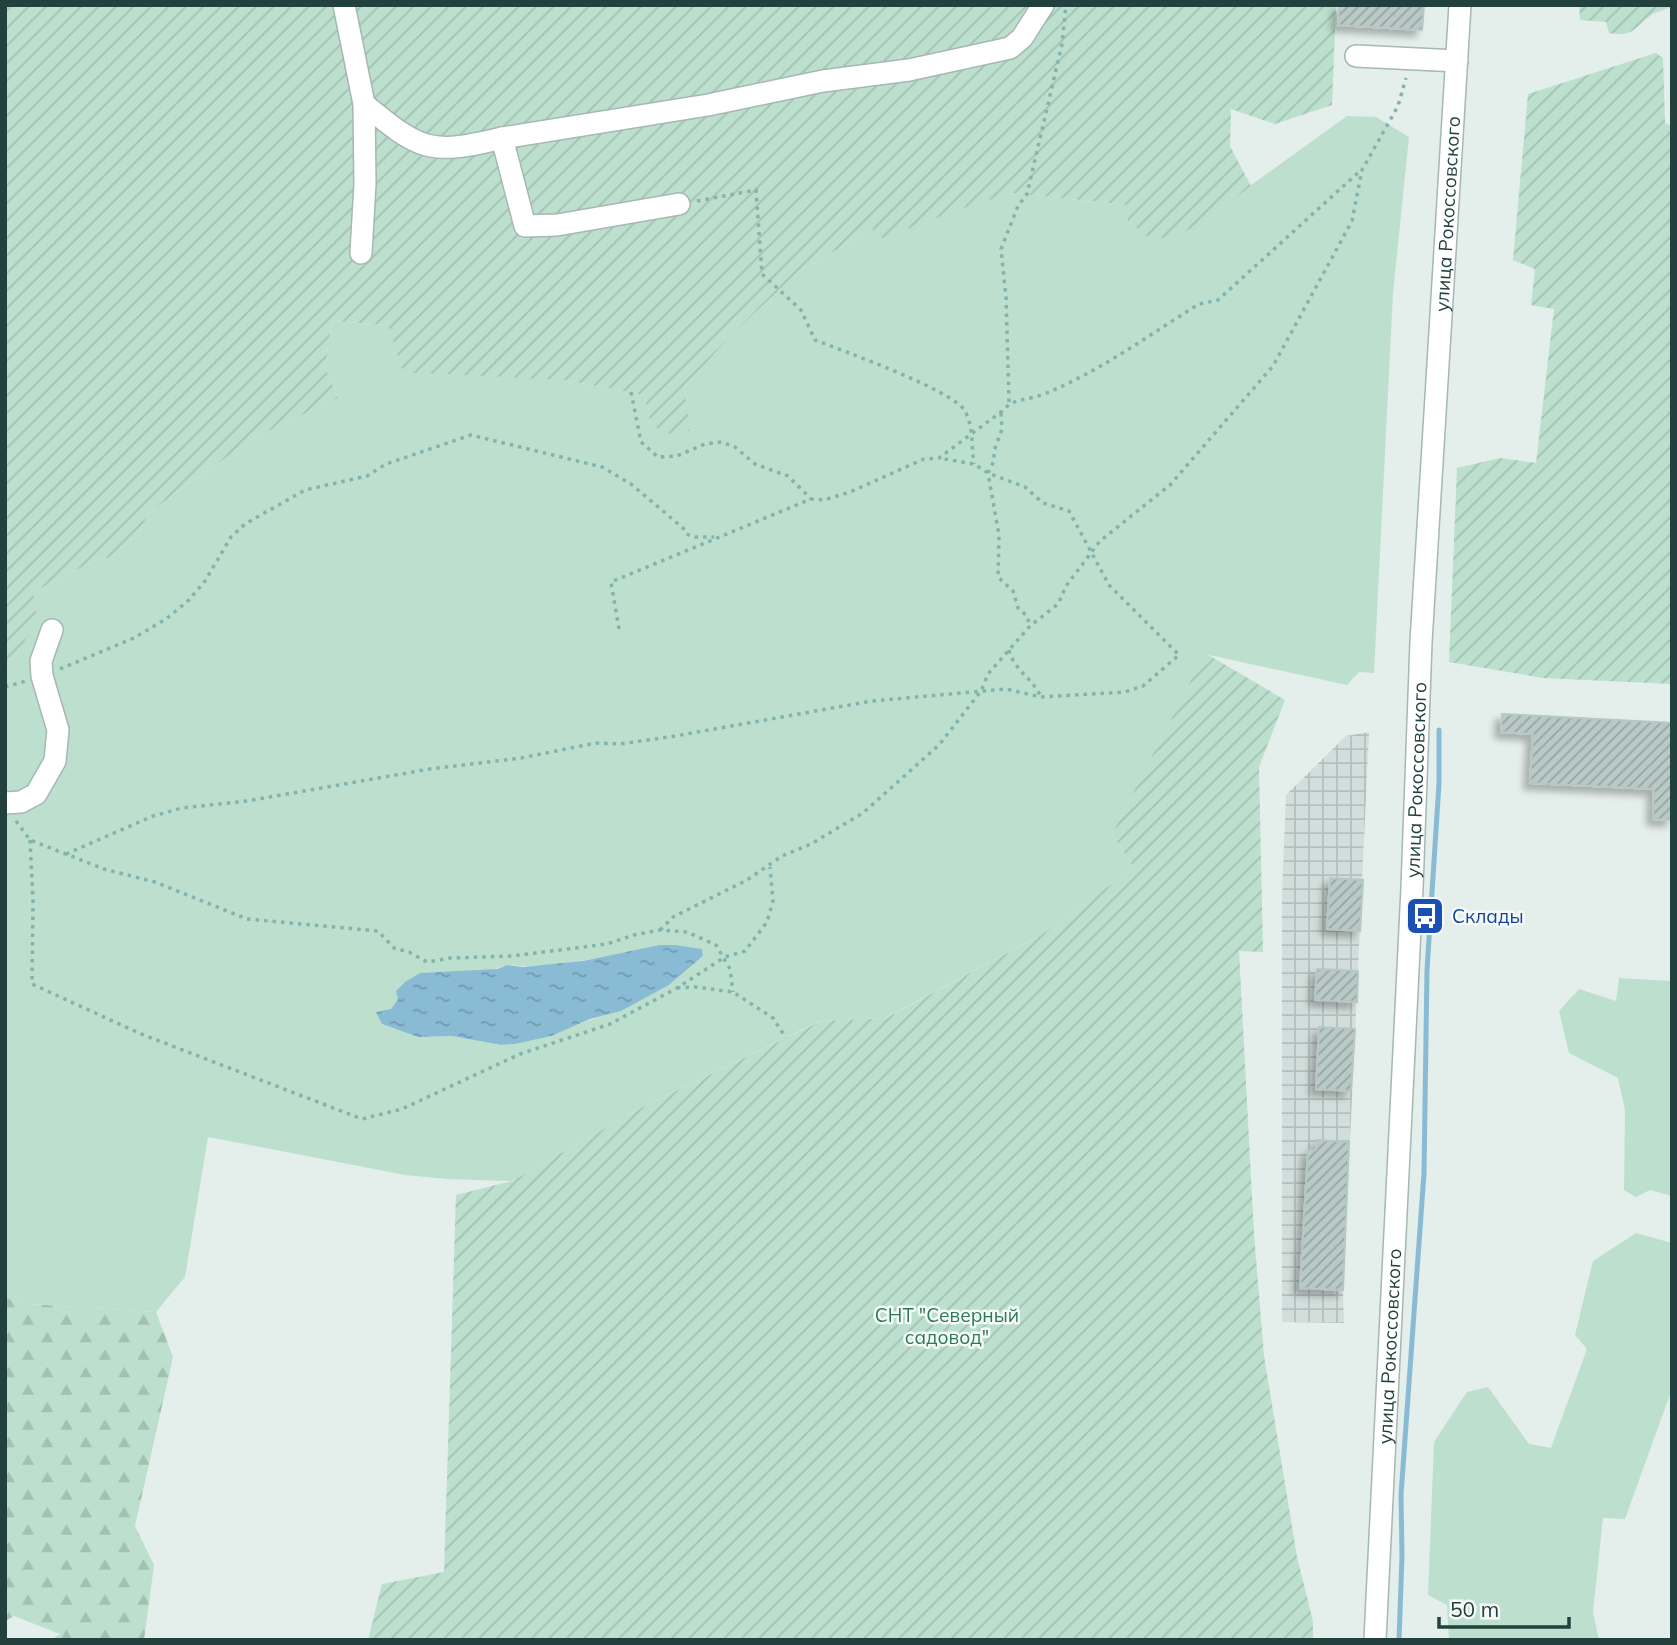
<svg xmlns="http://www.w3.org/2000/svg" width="1677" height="1645" font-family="Mulish,sans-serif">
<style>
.industrial{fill:url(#industrial-grid)}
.grass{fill:#bce0cd;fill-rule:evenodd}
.forest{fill:url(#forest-firs)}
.garden{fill:url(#garden-furrows)}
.water{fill:url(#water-ripples)}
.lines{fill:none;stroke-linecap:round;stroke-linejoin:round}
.stream{stroke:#8abbd5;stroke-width:5}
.building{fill:url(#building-hatch);stroke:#b6c8c4;stroke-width:2;filter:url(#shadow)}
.minor-casing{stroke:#a6b7b4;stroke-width:24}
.path{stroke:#83b3ad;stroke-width:3.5;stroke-dasharray:3.5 5;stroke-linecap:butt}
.minor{stroke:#fff;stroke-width:21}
.labels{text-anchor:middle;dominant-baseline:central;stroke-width:5;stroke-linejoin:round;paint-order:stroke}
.street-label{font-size:19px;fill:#22413e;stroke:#f5faf8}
.transit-label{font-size:19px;fill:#164399;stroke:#f5faf8;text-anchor:start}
.park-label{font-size:19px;fill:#2a7a58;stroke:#f5faf8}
</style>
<defs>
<pattern id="industrial-grid" width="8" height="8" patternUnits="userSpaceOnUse" patternTransform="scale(1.75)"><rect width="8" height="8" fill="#d2dedb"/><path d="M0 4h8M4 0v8" fill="none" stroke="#b4c0bd"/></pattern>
<pattern id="forest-firs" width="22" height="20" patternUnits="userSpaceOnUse" patternTransform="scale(1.75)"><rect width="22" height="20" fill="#bce0cd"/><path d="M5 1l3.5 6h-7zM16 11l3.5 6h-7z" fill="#a1c1b1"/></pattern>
<pattern id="garden-furrows" width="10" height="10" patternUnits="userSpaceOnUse" patternTransform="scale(1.75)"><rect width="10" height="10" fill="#bce0cd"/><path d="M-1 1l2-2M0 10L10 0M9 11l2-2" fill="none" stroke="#a1c1b1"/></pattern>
<pattern id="water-ripples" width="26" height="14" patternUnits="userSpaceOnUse" patternTransform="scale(1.75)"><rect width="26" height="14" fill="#8abbd5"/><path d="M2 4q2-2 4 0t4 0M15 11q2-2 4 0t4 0" fill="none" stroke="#709aae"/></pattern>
<pattern id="building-hatch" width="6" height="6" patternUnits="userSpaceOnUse" patternTransform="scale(1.75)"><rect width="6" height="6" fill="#b9c9c5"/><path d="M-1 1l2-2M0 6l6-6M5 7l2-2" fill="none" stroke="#96a5a1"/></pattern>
<filter id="shadow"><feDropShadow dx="-6" dy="6" stdDeviation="3.5" flood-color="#0004"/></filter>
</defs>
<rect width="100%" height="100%" fill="#e4eeeb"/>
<path class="industrial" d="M1369 732 1343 1290 1344 1323 1282 1322V895L1286 795 1346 736Z"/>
<path class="grass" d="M1347 116 1376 117 1409 137 1393 293 1374 673 1359 672 1347 685 1205 654 1112 834 1134 868 1041 935 885 1018 820 1021 641 1108 512 1181 447 1179 405 1175 208 1137 185 1277 156 1312 27 1304 5 1298V667L19 651 33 592 90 563 110 557 139 535 148 513 253 438 338 398 325 367 332 321 388 325 564 380 644 395 650 422 689 431 684 388 729 337 798 272 872 229 1013 193 1128 205 1200 222ZM659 945 702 949 703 956 669 985 621 1010 515 1044 501 1045 452 1036 418 1037 382 1024 377 1012 391 1009 398 999 507 965C558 970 609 955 659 945Z
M1619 978 1672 981V1196L1650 1190 1636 1197 1624 1190 1625 1110 1618 1078 1569 1053 1559 1011 1579 989 1616 1001Z
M1636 1233 1672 1243V1389L1625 1519 1603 1518 1593 1612 1599 1640H1449L1447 1605 1428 1595 1434 1442 1467 1392 1488 1387 1529 1444 1551 1448 1587 1349 1575 1335 1593 1261Z"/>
<path class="forest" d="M5 1298 27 1304 156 1312 173 1357 135 1526 154 1565 144 1640H51L60 1634 14 1616 5 1621Z"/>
<path class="garden" d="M5 5H1336L1332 105 1275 124 1231 109 1230 146 1251 186C1229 202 1178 247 1150 237 1143 235 1134 225 1128 221L1127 205 1013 193 974 204 883 238 872 229 798 272 729 337 684 388 690 431 664 434 650 422 644 395 564 380 403 372 388 325 332 321 325 367 338 398 253 438 148 513 139 535 110 557 90 563 33 592 37 619 19 651 5 667Z
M1579 5H1672V7C1666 9 1660 11 1655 13 1635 24 1637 38 1609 33L1606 22 1580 20Z
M1656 53 1663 58 1665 123 1672 126V684L1543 678 1449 662 1457 468 1500 458 1536 463 1554 309 1531 305 1535 269 1513 260 1528 94Z
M1205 653 1285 700 1259 767 1263 952 1239 951 1254 1234 1264 1356 1297 1557 1313 1621V1640H368L382 1584 444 1572 456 1195 512 1181 641 1108 821 1021 886 1018 1041 935 1134 868 1112 834Z"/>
<path class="water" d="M659 945H675L702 949 703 956 669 985 621 1011 590 1019 551 1036 515 1044 501 1045 452 1036 418 1037 382 1024 376 1012 391 1009 398 999 396 991 405 982 420 973 497 969 507 965 523 967 583 961Z"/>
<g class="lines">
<path class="stream" d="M1399 1640 1402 1556 1401 1495 1424 1173 1427 970 1439 783V730"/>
</g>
<path class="building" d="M1339 5H1424L1422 30 1338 25Z
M1502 714 1672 723V820L1653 819 1654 789 1530 783 1533 734 1501 732Z
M1330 878 1363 880 1360 931 1327 929Z
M1317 969 1358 971 1357 1002 1315 1000Z
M1319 1027 1355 1029 1351 1091 1316 1089Z
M1317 1140 1349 1142 1343 1290 1300 1288 1308 1150H1316Z"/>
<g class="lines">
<defs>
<g id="minor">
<path d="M344 5 364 104 365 184 361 253"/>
<path d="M1356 56 1457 61"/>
<path d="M364 104C420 150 429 156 502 138L708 105 823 81 909 70 1010 48 1022 38 1043 5"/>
<path d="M502 138 525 226 557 225 679 204"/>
<path d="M5 803 21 802 36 794 55 761 58 730 42 676 41 661 52 630"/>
<path id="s1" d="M1375 1640 1412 888 1421 642 1460 5"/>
</g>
</defs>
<use href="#minor" class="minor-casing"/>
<path class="path" d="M697 201 756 190 762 274 801 310 815 340C843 351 953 390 965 411 974 428 971 446 974 464
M631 392 641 442 658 457 677 456 705 444 722 442 735 447 755 464 788 476 811 499
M1009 402 1006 297 1001 249 1018 206 1027 194 1062 44 1066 5
M1001 413 1002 429 994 451V461L988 473 999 535 998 577 1013 591 1018 608 1027 616 1030 626
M619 629 611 582 811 499 824 500 850 492 924 459 939 458 1001 412C1014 397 1027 401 1044 394 1099 372 1149 335 1199 304L1218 300 1360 171
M1009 650C1015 672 1032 677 1041 697
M60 669 134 638 166 619 189 600 205 581 231 537 245 524 305 490 367 476 386 464 471 435 602 467 631 484 683 528 686 534 695 537H714
M5 687 26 681
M16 821 30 840 104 869 155 882 247 919 378 931 394 948 409 952 427 962 450 958 512 956 607 944 634 935 660 930 687 932 716 945 730 969 733 992
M30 840 33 900 32 984 141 1034 362 1119 402 1109 520 1054 610 1024 677 988 725 957 745 951 767 922 773 901 770 867
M66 854 153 816 182 808 247 801 430 769 521 758 596 743 620 744 675 736 872 701 1006 689 1041 697 1125 692 1143 686 1179 655 1109 585 1069 511 1043 503 1025 487 988 473 974 464 939 458
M660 930 673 917 747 880 782 856 811 844 863 813 939 745 981 691 988 674 1030 626 1058 604 1066 586 1100 541 1170 485 1273 366 1352 221 1362 170 1398 106 1406 78
M677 988 696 987 733 992 773 1018 786 1038"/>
<use href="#minor" class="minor"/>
</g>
<defs>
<symbol id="bus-square" viewBox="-11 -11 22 22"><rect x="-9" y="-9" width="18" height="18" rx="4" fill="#1a4fb4" stroke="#f5faf8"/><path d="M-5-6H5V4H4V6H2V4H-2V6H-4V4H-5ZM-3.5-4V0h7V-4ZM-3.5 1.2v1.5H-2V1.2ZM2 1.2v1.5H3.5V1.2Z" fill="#fff"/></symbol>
</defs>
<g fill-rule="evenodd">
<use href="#bus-square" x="1403" y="894" width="44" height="44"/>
</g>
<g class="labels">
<g class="street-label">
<text stroke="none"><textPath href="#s1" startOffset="1428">улица Рокоссовского</textPath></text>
<text stroke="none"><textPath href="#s1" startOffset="861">улица Рокоссовского</textPath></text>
<text stroke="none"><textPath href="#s1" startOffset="294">улица Рокоссовского</textPath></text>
</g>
<g class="transit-label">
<text x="1452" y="916">Склады</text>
</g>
<g class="park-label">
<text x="947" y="1315">СНТ "Северный<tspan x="947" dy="22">садовод"</tspan></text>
</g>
</g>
<rect width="1677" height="1645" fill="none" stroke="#22413e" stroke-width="14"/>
<path d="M1439 1617v10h130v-10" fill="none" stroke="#22413e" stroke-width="3.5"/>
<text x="1450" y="1617" font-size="21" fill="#22413e" stroke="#f5faf8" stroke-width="5" paint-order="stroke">50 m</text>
</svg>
